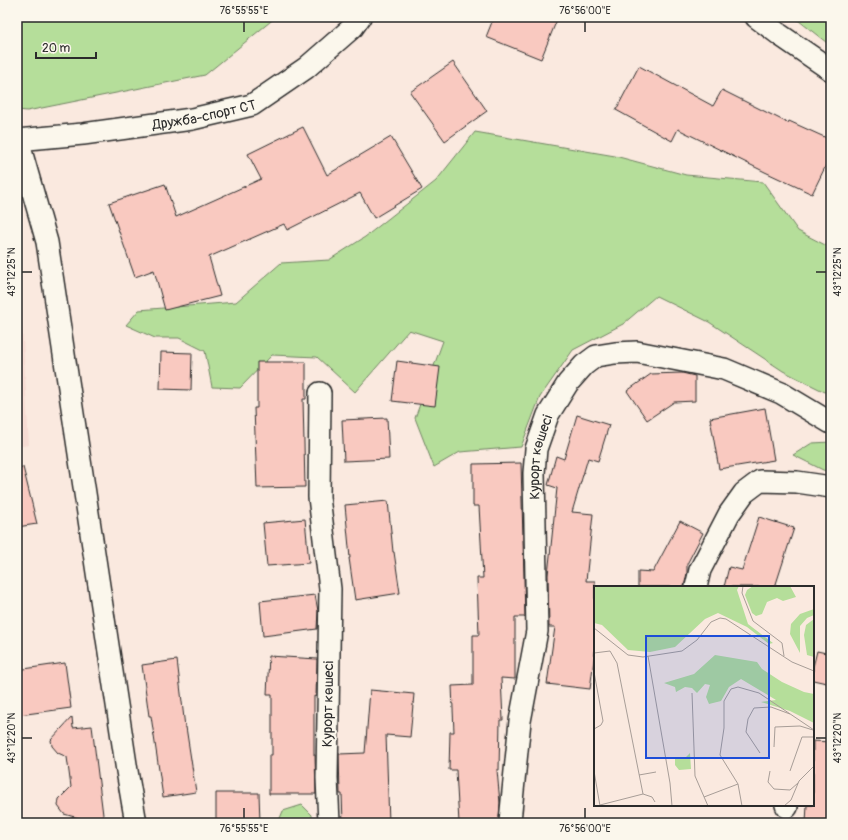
<svg xmlns="http://www.w3.org/2000/svg" width="848" height="840" font-family="Pangolin,sans-serif">
<style>
.built{fill:#f6dbd3}
.green{fill:#b5de9a;stroke:#708462}
.building{fill:#f9c9c0;stroke:#2b2b2b}
.lines{fill:none;stroke-linecap:round;stroke-linejoin:round}
.minor-casing{stroke:#2b2b2b;stroke-width:24}
.minor{stroke:#fbf7ec;stroke-width:21}
.ticks{fill:none;stroke:#2b2b2b;stroke-width:1.5}
.labels{text-anchor:middle;dominant-baseline:central;stroke-width:4;stroke-linejoin:round;paint-order:stroke}
.street-label{font-size:14px;fill:#2b2b2b;stroke:#fbf7ec}
.inset-road{fill:none;stroke:#a79d97;stroke-width:1}
.view{fill:#1d4ed8;fill-opacity:0.15;stroke:#1d4ed8;stroke-width:2}
.inset-edge{fill:none;stroke:#2b2b2b;stroke-width:2}
.neatline{fill:none;stroke:#2b2b2b;stroke-width:1.5}
.ticks-label{font-size:10px;text-anchor:middle;fill:#2b2b2b}
</style>
<rect width="100%" height="100%" fill="#fae9df"/>
<filter id="ink" filterUnits="userSpaceOnUse"><feTurbulence type="fractalNoise" baseFrequency=".025" numOctaves="2"/><feDisplacementMap in="SourceGraphic" scale="8" xChannelSelector="R" yChannelSelector="G"/><feConvolveMatrix kernelMatrix="1 2 1 2 8 2 1 2 1" color-interpolation-filters="sRGB"/></filter>
<g filter="url(#ink)">
<path class="built" d="M17 235 29 445 17 447Z"/>
<path class="green" d="M17 17H276L205 75 27 111 17 110Z
M794 17H831V46Z
M475 132 615 156 686 175 763 182 798 231 831 248V395L783 371 709 322 656 296 623 324 573 350 540 397 521 447 460 452 434 467 415 418 443 341 409 330 355 392 317 357 272 355 240 388 212 387 205 351 179 338H155L126 325 139 310 236 302 281 263 329 260 365 237 436 181Z
M831 442V472L823 470 793 455 812 443Z
M302 805 312 815V823H278L283 811Z"/>
<path class="building" d="M494 17H558L541 59 486 37Z
M453 62 487 111 445 141 410 92Z
M639 66 713 106 722 90 788 123 789 121 831 140V155L812 194 765 172 678 129 672 141 616 110Z
M303 127 327 175 391 137 422 189 374 218 360 193 287 230 284 224 209 257 220 296 165 310 154 270 135 277 109 203 165 184 176 217 261 179 248 154Z
M161 352 192 353 191 390 160 389Z
M397 361 440 367 435 406 392 401Z
M257 362H306V399H303L305 487 257 488 254 408H257Z
M682 373 695 376V401L674 402 647 420 627 391 651 374Z
M765 408 774 460 719 469 710 418Z
M577 415 609 425 598 461 588 458 572 512 593 514 586 581H595V652L590 689 547 684 555 627H549L548 575 557 488 548 485 556 456 564 459Z
M387 418 389 459 344 461 342 420Z
M521 463 525 617H515V679L501 678 503 720H500L499 770H497L500 803 499 823H459L456 770H449L450 732H454L452 686 473 685V635H479L477 578H483L479 506H473V464Z
M23 467 37 524 17 527V468Z
M388 501 393 552H394L400 593 355 600 349 558H350L345 505Z
M759 517 794 528 775 587H724L729 567 742 570Z
M305 519 309 563 267 566 263 523Z
M680 521 703 533 687 564V573L684 587H638V571L653 572Z
M315 595 318 611 317 629 263 636 260 601Z
M817 651 831 654V684L813 680V667Z
M269 656 317 659 316 697 314 696V755H315L316 794H269V755H272V694H267Z
M177 660 185 727H186L196 792 163 797 151 716H149L142 665Z
M65 663 71 708 19 715 17 699V670Z
M370 690 414 694 410 737 386 735 389 823H343L342 794H340L339 754 365 753Z
M72 717 73 728 92 726 104 823H82V819L64 814 58 806 59 799 71 787 67 757 58 753 52 746 51 740Z
M813 741 831 742V823H806L807 805H813Z
M216 793H259L260 823H216Z"/>
<g class="lines">
<defs>
<g id="minor">
<path d="M756 17 780 35 831 70"/>
<path id="s1" d="M17 140 83 134 192 119 252 105 306 68 353 27 360 17"/>
<path d="M18 140 47 242 127 771 136 823"/>
<path d="M320 393 319 497 330 589 327 778 329 823"/>
<path d="M696 587 700 570 729 514 744 493 760 481 797 482 831 487"/>
<path d="M786 805 787 807"/>
<path id="s2" d="M511 823 510 821 520 721 537 631 534 473 536 449 548 415 568 383 584 365 596 356 615 353 637 352 724 369 781 393 831 423"/>
</g>
</defs>
<use href="#minor" class="minor-casing"/>
<use href="#minor" class="minor"/>
</g>
</g>
<path class="ticks" d="M244 22V32M585 22V32M22 272H32M816 272H826M22 738H32M816 738H826M244 808V818M585 808V818"/>
<g class="labels">
<g class="street-label">
<text stroke="none"><textPath href="#s1" startOffset="189">Дружба-спорт СТ</textPath></text>
<text stroke="none"><textPath href="#s2" startOffset="369">Курорт көшесі</textPath></text>
<text transform="translate(328 704) rotate(-89)">Курорт көшесі</text>
</g>
</g>
<g transform="translate(594 586)">
<rect width="220" height="220" fill="#fae9df"/>
<path d="M0 0H145L143 4 154 38 179 57 175 58 153 41 124 27 111 33 81 61 56 66 34 64 8 39 0 37ZM159 0H196L202 11 189 15 183 12 173 16 168 28 162 30 158 27 151 9 153 4ZM220 23V29L213 32 206 40V67L196 48 197 38 206 28ZM220 33 219 48 220 71 213 69 210 49 212 39ZM121 69 163 76 168 83 188 96 210 106 220 108V137L196 125 167 116 182 114 147 93 135 101 127 115 115 118 112 111 116 99 111 98 103 107 98 102 91 101 82 106 81 101 70 97 100 88ZM96 167 97 183 85 184 81 179V173H90Z" fill="#b5de9a"/>
<path class="inset-road" d="M149 0 148 7 159 35 188 57 190 70M0 42 34 69 49 71 88 65 103 54 117 36 126 32 132 33 198 76 220 85M0 67 16 65 23 77 49 208 6 219M54 70 76 197 78 220M0 86 9 135 7 139 0 143M98 107 101 190 114 220M180 161 181 141 206 140 219 144M166 167 152 146 154 133 160 122 177 121 196 128M0 185 6 220M176 185 174 196 180 203 196 204 204 197M196 185 208 151H220M45 189 62 186M49 208 58 211 61 216M110 211 144 198M148 220 144 198 126 169 130 142V115L137 103 144 101 165 107 220 144M190 220 197 214 205 195 220 180"/>
<path class="view" d="M52 50H175V172H52Z"/>
<rect width="220" height="220" class="inset-edge"/>
</g>
<rect width="848" height="840" fill="none" stroke="#fbf7ec" stroke-width="44"/>
<path d="M36 52v6h60v-6" fill="none" stroke="#2b2b2b" stroke-width="2"/>
<text x="42" y="52" font-size="12" fill="#2b2b2b" stroke="#fbf7ec" stroke-width="3" paint-order="stroke">20 m</text>
<rect x="22" y="22" width="804" height="796" class="neatline"/>
<g class="ticks-label">
<text x="244" y="14">76°55'55"E</text>
<text x="585" y="14">76°56'00"E</text>
<text transform="translate(11 272) rotate(-90)" y="4">43°12'25"N</text>
<text transform="translate(837 272) rotate(-90)" y="4">43°12'25"N</text>
<text transform="translate(11 738) rotate(-90)" y="4">43°12'20"N</text>
<text transform="translate(837 738) rotate(-90)" y="4">43°12'20"N</text>
<text x="244" y="832">76°55'55"E</text>
<text x="585" y="832">76°56'00"E</text>
</g>
</svg>
